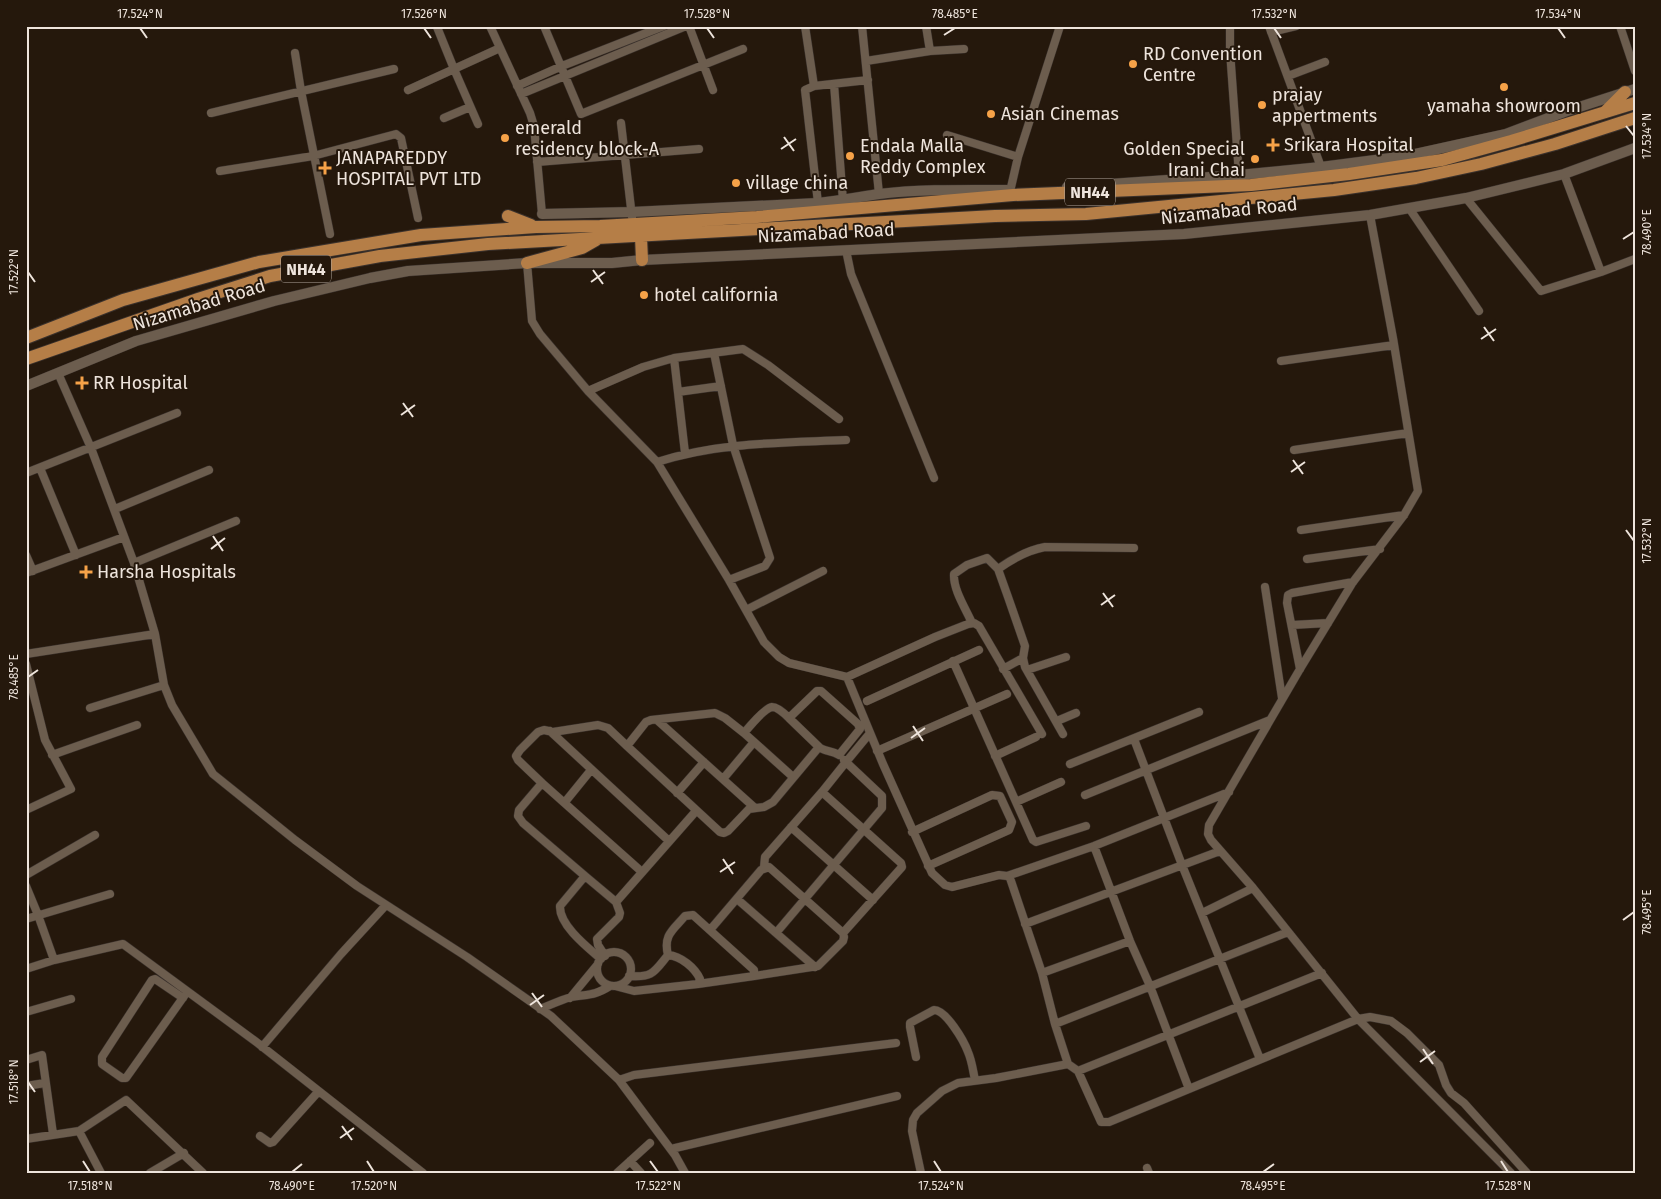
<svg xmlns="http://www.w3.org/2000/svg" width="1661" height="1199" font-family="'Fira Sans',sans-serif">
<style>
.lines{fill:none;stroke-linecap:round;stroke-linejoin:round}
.minor-casing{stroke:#3a312c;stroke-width:9}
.secondary-casing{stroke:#3a312c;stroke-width:11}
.trunk-casing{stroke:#3a312c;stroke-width:14}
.minor{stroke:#6c5d4e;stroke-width:8}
.secondary{stroke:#6c5d4e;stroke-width:10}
.trunk{stroke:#b57e47;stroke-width:12}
.ticks{fill:none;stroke:#eee4dc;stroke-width:2}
.poi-dot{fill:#f6a248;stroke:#25180c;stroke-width:2}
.labels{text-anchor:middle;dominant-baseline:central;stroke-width:4;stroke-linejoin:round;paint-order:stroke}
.shield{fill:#25180c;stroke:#b2a79e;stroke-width:1}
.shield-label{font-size:16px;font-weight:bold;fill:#eee4dc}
.poi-label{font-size:18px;fill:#eee4dc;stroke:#25180c;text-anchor:start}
.street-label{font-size:18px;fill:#eee4dc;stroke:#25180c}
.neatline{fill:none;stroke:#eee4dc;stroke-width:2}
.ticks-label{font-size:12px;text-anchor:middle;fill:#eee4dc}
</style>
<rect width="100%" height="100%" fill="#25180c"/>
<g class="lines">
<defs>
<path id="minor" d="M490 26 530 113 534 126 542 214
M544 26 581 114 743 49
M689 26 713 90
M805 26 814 86
M862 26 879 194
M926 26 930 51
M1230 26V51L1239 175
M1269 26 1321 167
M1620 26 1635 71
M1271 32 1296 26
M295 53 301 91 330 234
M866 61 930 51 964 49
M1288 76 1325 62
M834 84 843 201
M517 86 562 66 664 26
M408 90 454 69 437 27
M521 94 686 26
M211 113 394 69
M444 118 470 107
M621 123 632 217
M478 124 454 69 500 48
M947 135 1018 157
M537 162 699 149
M220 171 313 156 396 134 401 138 418 218
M1009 196 1018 157 1060 26
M1466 198 1541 291 1601 272 1564 174
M818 203 805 90 814 86 868 80
M1409 208 1479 311
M1370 215 1393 338 1418 491 1404 515 1353 582 1300 669 1209 825 1208 834 1211 840 1253 888 1358 1019 1511 1173
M846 250 851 274 934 478
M527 263 532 321 540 334 588 391 657 462 729 580 764 642 779 657 789 663 847 677 883 764 932 873 945 885 952 887 999 875 1007 876 1010 878 1042 973 1055 1024 1068 1064 1078 1071 1101 1122H1109L1358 1019 1370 1017 1391 1021 1407 1033 1439 1065 1446 1085 1451 1093 1464 1103 1527 1173
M1601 272 1635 259
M714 353 733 445 770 558 765 566 729 580
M674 358 685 453
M1281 361 1394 345
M58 373 91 448 134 563 155 634 164 685 90 708
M588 391 643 367 674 358 743 349 768 365 839 419
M678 392 721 386
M1294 450 1408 433
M657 462C720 442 781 443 846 440
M40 468 76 555
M26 473 177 413
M115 509 209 470
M1301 530 1404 515
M26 555 33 571
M1307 559 1380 549
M134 563 236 521
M998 569C1012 559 1028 550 1045 547L1134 548
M26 573 124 537
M1265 587 1282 698
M746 610 823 571
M972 623C966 609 953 590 954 574L967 565 987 558 998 569 1008 597 1025 646 1023 658 1025 667 1063 734
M1292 625 1328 623
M26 654 155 634
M953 661 1033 840 1036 842 1086 826
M26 664 45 740 71 789 26 810
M1003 669 1023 658
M1300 669 1287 603 1288 595 1292 593 1353 582
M1027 670 1066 657
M847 677 935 637 968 624 974 623 979 626 1042 734
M164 685 172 705 213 774 295 840 357 886 467 957 551 1016 619 1080 675 1155 685 1173
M867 701 979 650
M789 718 819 747
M657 720 755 808
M1057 721 1076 713
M550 731 669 841
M744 733 793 777
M1134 739 1182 865 1260 1059
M877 751 1007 694
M52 755 137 725
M995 756 1036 737
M844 760 846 762 870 733
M1070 764 1199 712
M723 779 754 742
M542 783 642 872
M822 792 901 863 902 867 843 933
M677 793 704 762
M1085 795 1270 720
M565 802 591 770
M1016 802 1061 782
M791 827 873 900
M912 832 992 795 1000 796 1012 822 1009 830 928 866
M1094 846 1130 941 1150 986 1189 1089
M764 867 765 857 822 792 846 762 882 796V808L776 933
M26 875 95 835
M585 876 616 902
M1007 876 1094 846 1229 792
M26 886 38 915 54 960
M737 899 815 967
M1202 913 1253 888
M26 919 110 894
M1025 924 1220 851
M710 930 761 870 769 867 843 933 844 937 843 941 818 966 754 976
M597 969a17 17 0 1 1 34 0a17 17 0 1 1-34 0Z
M668 955C663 935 673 930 685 916L693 915 754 970V976L698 984
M605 956 598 945 597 939 619 917 620 913 616 902 696 811
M601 959C587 947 559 925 560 906L585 876 523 823 518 816 519 810 542 783 518 760 516 756 520 750 538 732 544 730 553 732 598 725 608 728 627 746 646 722 651 720 715 713 725 718 744 733C749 727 765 708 772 707 778 707 785 714 789 718L817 691H821L858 724 860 729 839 755C832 750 825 752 819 747L773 802 764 807 749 809 728 831 724 833 720 832 627 746
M26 969 54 960 123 944 255 1041 423 1173
M1042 973 1130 941
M615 986 634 991 698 984 700 979C695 968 681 956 668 955 654 972 653 978 629 976
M183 998 155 979 152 980 102 1057V1064L122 1078H126L187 992
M570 998 598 964
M540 1009C550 1005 561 1000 571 997 589 994 594 996 610 986
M26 1012 71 999
M1055 1024 1288 932
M262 1047 341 954 386 905
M916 1057 910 1027V1023L934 1010C946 1010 964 1041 968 1052 972 1061 973 1071 975 1080
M26 1060 42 1055 53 1134
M1078 1071 1322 973
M619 1080 634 1075 896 1043
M26 1086 45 1083
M79 1131 126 1100 203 1173
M260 1136 270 1143 273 1142 318 1092
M26 1139 79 1131 101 1173
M671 1149 897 1096
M630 1161 641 1173
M1147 1168 1149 1173
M150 1173 184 1153
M617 1173 650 1143
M921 1173 912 1131 913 1120 917 1113 942 1091 958 1083 996 1078 1068 1064"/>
<path id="secondary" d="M1067 187 1239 175 1321 167 1406 156 1506 134 1567 111 1635 89
M542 214 632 212 818 203C839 201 859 197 879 194 922 189 965 190 1007 190
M26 386 136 341 274 301 370 278 408 271 527 263H612L642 260 1184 234 1370 215 1466 198 1564 174 1635 148"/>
<path id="trunk" d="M1605 112 1625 92
M508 216 531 225
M641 237 642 260
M527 263 582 248 596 240
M26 338 123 300 259 262 421 235 536 227 600 226 757 217 1013 195 1251 185 1349 174 1442 160 1511 141 1635 103
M26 359 198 299 270 276 380 256 488 244 995 216 1086 214 1334 190 1416 178 1481 164 1555 144 1635 118"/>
</defs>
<use href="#minor" class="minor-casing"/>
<use href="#secondary" class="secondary-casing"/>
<use href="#trunk" class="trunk-casing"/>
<use href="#minor" class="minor"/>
<use href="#secondary" class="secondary"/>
<use href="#trunk" class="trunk"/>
</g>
<path class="ticks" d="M140 28 147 38M424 28 431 38M707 28 714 38M1274 28 1281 38M1558 28 1565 38M944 35 955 28M1626 126 1634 136M784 137 794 151M781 149 796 139M1623 239 1634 232M593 270 603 284M28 272 35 282M591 282 605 272M1484 327 1494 341M1481 339 1496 329M403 403 413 417M401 415 415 405M1293 460 1303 474M1291 472 1305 462M1626 530 1634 541M213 536 223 551M211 549 225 538M1103 593 1113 607M1101 605 1115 595M28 677 38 670M913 726 923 741M911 738 925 728M723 859 733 874M720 872 735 862M1623 920 1634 912M532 993 542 1007M530 1005 544 995M1423 1049 1433 1064M1420 1062 1435 1051M28 1082 35 1092M342 1126 352 1140M340 1138 354 1128M83 1161 90 1172M367 1161 374 1172M650 1161 658 1172M934 1161 941 1172M1501 1161 1508 1172M292 1172 302 1164M1263 1172 1274 1164"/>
<g class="poi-dot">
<circle cx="1133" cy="64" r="5"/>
<circle cx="1504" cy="87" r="5"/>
<circle cx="1262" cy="105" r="5"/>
<circle cx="991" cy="114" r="5"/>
<circle cx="505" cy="138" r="5"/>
<path d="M1270.5 137.5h5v5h5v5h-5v5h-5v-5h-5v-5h5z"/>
<circle cx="850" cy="156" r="5"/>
<circle cx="1255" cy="159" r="5"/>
<path d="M322.5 160.5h5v5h5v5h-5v5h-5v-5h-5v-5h5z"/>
<circle cx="736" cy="183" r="5"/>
<circle cx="644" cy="295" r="5"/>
<path d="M79.5 375.5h5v5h5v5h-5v5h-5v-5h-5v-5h5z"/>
<path d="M83.5 564.5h5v5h5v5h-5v5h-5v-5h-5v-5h5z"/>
</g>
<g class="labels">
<g class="shield">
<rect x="1065" y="178.5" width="50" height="27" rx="4"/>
<rect x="281" y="255.5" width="50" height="27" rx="4"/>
</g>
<g class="shield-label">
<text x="1090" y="192">NH44</text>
<text x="306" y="269">NH44</text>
</g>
<g class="poi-label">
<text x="1143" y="54">RD Convention<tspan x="1143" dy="21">Centre</tspan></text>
<text x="1272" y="95">prajay<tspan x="1272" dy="21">appertments</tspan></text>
<text x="1504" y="106" text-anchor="middle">yamaha showroom</text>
<text x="1001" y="114">Asian Cinemas</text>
<text x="515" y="128">emerald<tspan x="515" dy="21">residency block-A</tspan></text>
<text x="1284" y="145">Srikara Hospital</text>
<text x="860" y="146">Endala Malla<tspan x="860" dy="21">Reddy Complex</tspan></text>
<text x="1245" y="149" text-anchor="end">Golden Special<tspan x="1245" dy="21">Irani Chai</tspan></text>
<text x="336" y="158">JANAPAREDDY<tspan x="336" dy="21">HOSPITAL PVT LTD</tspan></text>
<text x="746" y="183">village china</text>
<text x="654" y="295">hotel california</text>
<text x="93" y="383">RR Hospital</text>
<text x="97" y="572">Harsha Hospitals</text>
</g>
<g class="street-label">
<text transform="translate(1229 211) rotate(-6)">Nizamabad Road</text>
<text transform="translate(826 233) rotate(-3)">Nizamabad Road</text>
<text transform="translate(199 305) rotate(-17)">Nizamabad Road</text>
</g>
</g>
<rect width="1661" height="1199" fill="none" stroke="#25180c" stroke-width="55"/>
<rect x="28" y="28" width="1606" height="1144" class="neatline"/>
<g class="ticks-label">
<text x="140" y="18">17.524°N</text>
<text x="424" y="18">17.526°N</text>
<text x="707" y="18">17.528°N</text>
<text x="955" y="18">78.485°E</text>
<text x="1274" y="18">17.532°N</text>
<text x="1558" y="18">17.534°N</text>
<text transform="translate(1647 136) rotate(-90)" y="4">17.534°N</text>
<text transform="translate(1647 232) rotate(-90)" y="4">78.490°E</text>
<text transform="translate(14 272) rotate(-90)" y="4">17.522°N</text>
<text transform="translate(1647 541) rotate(-90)" y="4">17.532°N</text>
<text transform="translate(14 677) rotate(-90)" y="4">78.485°E</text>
<text transform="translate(1647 912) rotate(-90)" y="4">78.495°E</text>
<text transform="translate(14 1082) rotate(-90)" y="4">17.518°N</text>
<text x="90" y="1190">17.518°N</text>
<text x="292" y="1190">78.490°E</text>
<text x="374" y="1190">17.520°N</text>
<text x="658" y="1190">17.522°N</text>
<text x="941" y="1190">17.524°N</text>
<text x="1263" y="1190">78.495°E</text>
<text x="1508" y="1190">17.528°N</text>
</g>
</svg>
